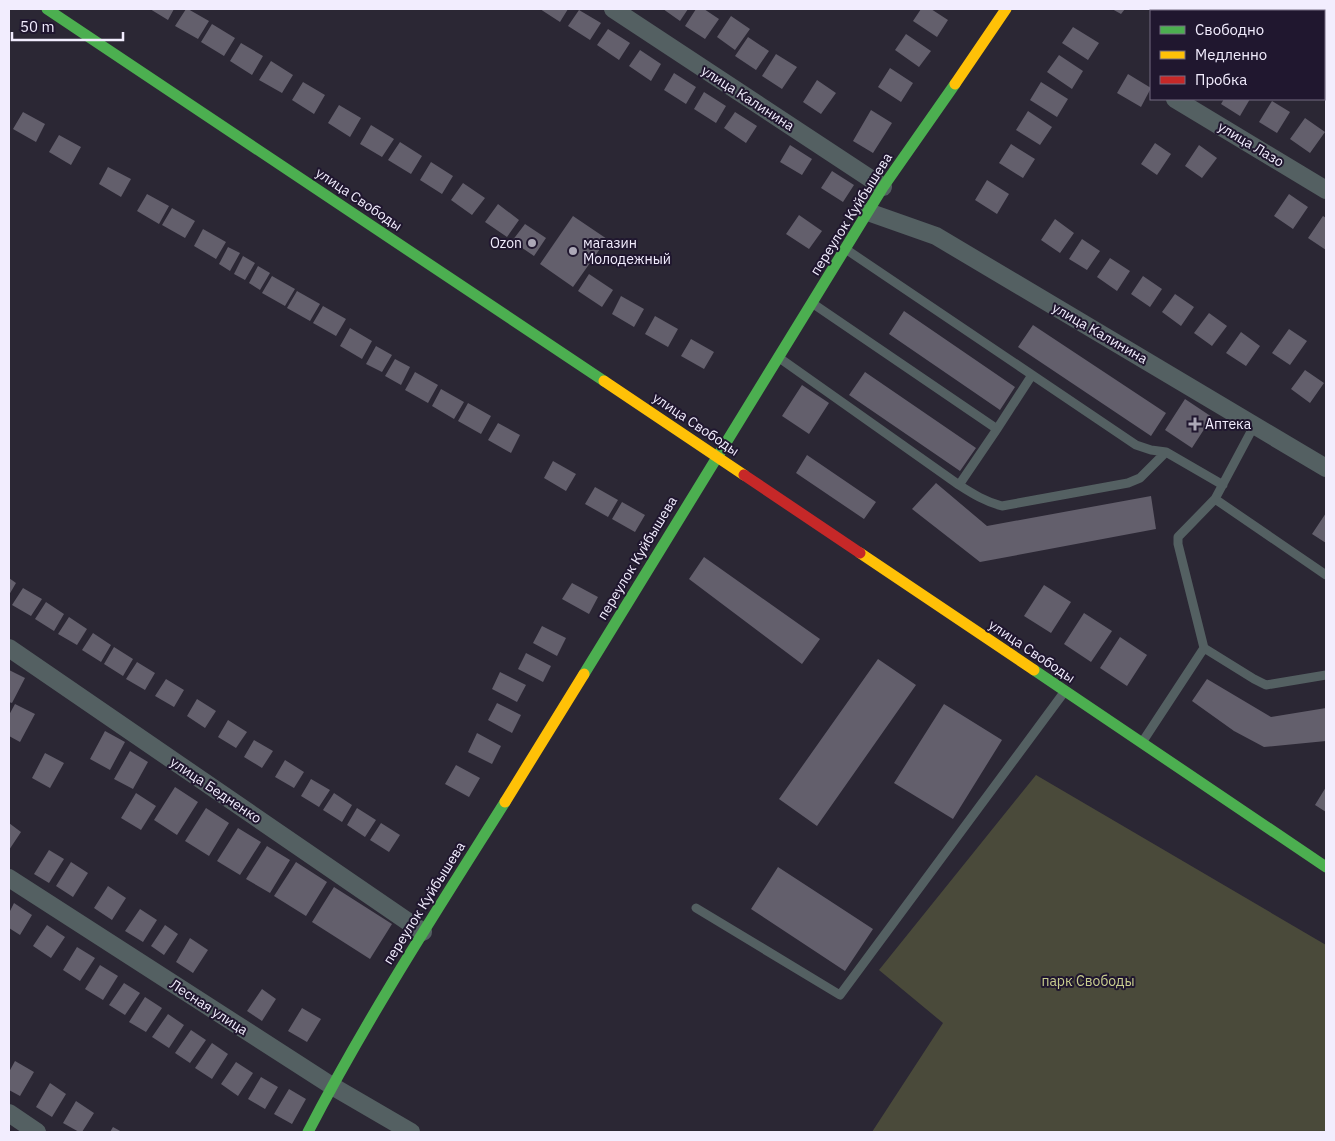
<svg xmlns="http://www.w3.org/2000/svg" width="1335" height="1141" font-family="'IBM Plex Sans',sans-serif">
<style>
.green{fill:#4a4a3a}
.building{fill:#635f6c}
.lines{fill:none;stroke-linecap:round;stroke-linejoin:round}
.lane{stroke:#546062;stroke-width:9}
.street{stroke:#546062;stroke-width:18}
.fast{stroke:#4caf50;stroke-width:11}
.slow{stroke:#ffc107;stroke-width:11}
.jam{stroke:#c62828;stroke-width:11}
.poi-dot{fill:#aca8b7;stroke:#20172f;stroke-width:2}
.labels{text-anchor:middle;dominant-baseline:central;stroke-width:4;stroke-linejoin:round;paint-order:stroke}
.street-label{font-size:14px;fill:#f2edfe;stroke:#20172f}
.poi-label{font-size:14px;fill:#f2edfe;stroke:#20172f;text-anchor:start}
.park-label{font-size:14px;fill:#c9ce8f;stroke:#20172f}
</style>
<rect width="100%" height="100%" fill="#2b2734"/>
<path class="green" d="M1036 775 1326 945V1132H872L943 1023 879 970Z"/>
<path class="building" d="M150 9H174L168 20Z
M186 9H188L209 21 198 39 175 26Z
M540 9H568L560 22Z
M663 9H688L680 21Z
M696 9H704L719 19 705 39 685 26Z
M921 9H931L948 20 937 37 913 21Z
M1112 9H1125L1121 14Z
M579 10 601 23 590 40 568 26Z
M731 16 750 29 735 50 717 37Z
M212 24 235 38 224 56 201 42Z
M1073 27 1099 43 1088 60 1062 43Z
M608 29 630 43 619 60 597 45Z
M906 34 931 51 919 67 895 50Z
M748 37 769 51 756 70 735 56Z
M241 43 263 56 252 75 230 61Z
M640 50 661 64 651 81 629 66Z
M776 54 797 67 782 89 762 76Z
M1059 55 1083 71 1072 89 1047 72Z
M271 61 293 75 282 93 259 80Z
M890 68 913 83 901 102 878 87Z
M674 73 696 87 686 104 664 90Z
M1128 74 1151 88 1141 107 1117 93Z
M817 80 836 93 821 114 803 102Z
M303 82 325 95 314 114 292 100Z
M1041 82 1068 99 1057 117 1030 100Z
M704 92 726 106 716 123 694 109Z
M1224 99H1250L1240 116 1221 104Z
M1272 101 1290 112 1277 133 1259 122Z
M339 105 361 118 350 137 328 123Z
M871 110 892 123 873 153 853 141Z
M1028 111 1052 127 1040 145 1016 130Z
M23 112 45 124 36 142 13 129Z
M735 112 757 126 746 143 724 128Z
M1305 118 1325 132 1310 153 1290 139Z
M371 125 394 139 382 157 360 144Z
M59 135 81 147 71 165 49 152Z
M400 142 422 156 411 174 388 160Z
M1155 143 1171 154 1157 175 1141 164Z
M1011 144 1035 159 1023 178 999 163Z
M790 145 812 159 802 175 780 162Z
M1199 145 1217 158 1202 178 1185 166Z
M431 162 453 176 442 194 420 180Z
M108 167 131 179 121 197 99 184Z
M832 171 854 185 843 202 821 188Z
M987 180 1009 194 997 214 975 200Z
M463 183 485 198 472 215 451 200Z
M147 194 169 206 159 224 137 211Z
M1289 194 1308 207 1293 229 1274 216Z
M498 204 519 220 507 237 485 222Z
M172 208 195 221 185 238 162 225Z
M799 215 822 231 809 249 786 234Z
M573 216 607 239 573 287 540 264Z
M1323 216 1326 218V250L1308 238Z
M1055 219 1074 233 1060 253 1041 240Z
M525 224 546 238 534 256 512 241Z
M203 229 226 242 216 259 194 246Z
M1082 239 1100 251 1087 270 1069 259Z
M228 247 240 253 230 271 219 264Z
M243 256 255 263 245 280 234 274Z
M1110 258 1130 271 1117 291 1097 277Z
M258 266 270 273 260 290 249 283Z
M589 274 613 290 602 307 578 291Z
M272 276 295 289 285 306 262 293Z
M1143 276 1162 289 1150 307 1131 294Z
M297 291 320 304 310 321 287 308Z
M1175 294 1194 307 1181 326 1162 312Z
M621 296 644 309 634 327 612 314Z
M323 306 346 319 336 336 313 323Z
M904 311 1015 387 1000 410 889 334Z
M1209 313 1227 326 1212 346 1194 333Z
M655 316 678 329 668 347 645 334Z
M1033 325 1166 413 1151 436 1018 347Z
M350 328 372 341 362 359 340 346Z
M1289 329 1307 341 1290 365 1272 353Z
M1241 332 1260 346 1246 366 1226 353Z
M691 339 714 352 704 369 681 356Z
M376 346 392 355 382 372 366 364Z
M395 359 410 367 401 385 385 376Z
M1305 370 1324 383 1310 403 1291 389Z
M415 372 438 385 428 403 405 390Z
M865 372 976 448 960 471 849 395Z
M802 385 829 403 809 434 782 416Z
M441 389 464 402 454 419 432 406Z
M1185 399 1212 417 1192 448 1165 430Z
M468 403 491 416 481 434 458 421Z
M498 423 520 435 511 453 488 440Z
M807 455 876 502 864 519 796 473Z
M553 461 576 474 566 491 544 478Z
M936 483 987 526 1151 496 1156 529 980 562 912 509Z
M595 487 618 500 608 517 585 504Z
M622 502 645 515 635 532 612 519Z
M1326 513V543L1312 534Z
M704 557 820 639 802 664 689 579Z
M9 578 16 583 9 595Z
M572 583 598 597 589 614 562 599Z
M1044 585 1071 602 1051 633 1024 616Z
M23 588 42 599 31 616 12 605Z
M46 602 64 614 54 631 35 619Z
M1084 613 1112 631 1091 662 1064 644Z
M69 617 87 629 77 645 58 634Z
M542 626 566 638 557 656 533 643Z
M93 633 111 645 101 662 82 650Z
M1120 637 1147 655 1127 686 1100 668Z
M114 647 133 659 123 676 104 664Z
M526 653 551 666 543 682 518 669Z
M878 659 916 685 817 826 779 799Z
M137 662 155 673 145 690 126 679Z
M9 670 25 678 12 703 9 702Z
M500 672 526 685 517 702 492 689Z
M166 679 184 690 174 707 155 696Z
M1207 679 1271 717 1326 708V741L1264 747 1234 731 1192 701Z
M197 699 216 711 205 728 187 716Z
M497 703 521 715 512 733 488 720Z
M15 704 35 714 20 742 9 736V715Z
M944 704 1002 740 953 819 894 783Z
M228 720 247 732 236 748 218 737Z
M105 731 125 742 110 770 90 759Z
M477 733 501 746 492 764 468 752Z
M254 740 273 751 262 768 244 757Z
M130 751 148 762 133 789 114 779Z
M45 753 64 763 50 788 32 778Z
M285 760 304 772 294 788 275 777Z
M456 765 480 778 469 797 445 784Z
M311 779 330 790 319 807 301 796Z
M175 787 198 802 177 835 154 820Z
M1326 787V812L1315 805Z
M136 793 156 806 141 830 121 818Z
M334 793 352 805 342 822 323 810Z
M206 808 229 823 209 856 185 841Z
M357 808 376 820 365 837 347 825Z
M9 823 21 832 9 850Z
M381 823 400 835 389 852 370 840Z
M238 828 261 842 240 875 217 861Z
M267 846 290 860 270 893 246 879Z
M49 850 64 859 49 883 34 874Z
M71 862 88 873 73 897 56 886Z
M296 862 327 882 306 916 274 896Z
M778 867 873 929 845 971 751 909Z
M108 886 126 898 112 920 94 908Z
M334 887 392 924 370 959 312 922Z
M14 903 32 915 20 935 9 928V913Z
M140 909 157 920 143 942 125 931Z
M47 925 65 937 51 958 33 946Z
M165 925 178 934 164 955 151 946Z
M190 938 208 950 193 973 176 962Z
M77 947 95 958 80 981 63 970Z
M100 965 118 976 103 1000 85 989Z
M124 983 140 993 125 1015 109 1005Z
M262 989 276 999 262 1021 247 1011Z
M145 997 162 1008 146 1032 129 1022Z
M302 1008 321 1019 307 1042 288 1031Z
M168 1014 184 1025 169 1048 152 1037Z
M191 1030 206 1040 190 1063 175 1053Z
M212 1043 228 1054 212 1079 195 1068Z
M15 1061 34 1072 20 1096 9 1090V1072Z
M236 1062 253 1073 238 1096 221 1084Z
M261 1077 278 1087 265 1109 248 1099Z
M50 1083 66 1094 52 1117 36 1107Z
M289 1089 306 1099 292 1124 274 1114Z
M76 1101 94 1113 82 1132H79L63 1123Z
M113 1127 122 1132H110Z"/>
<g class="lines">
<path class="lane" d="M847 250 1136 445 1151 450 1166 452 1223 485
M812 303 997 429
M778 357 959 485C973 494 986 502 1002 506L1128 483 1140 478 1166 452
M959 485 997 429 1032 375
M1215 499 1326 575
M1204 648 1178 544V537L1215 499 1255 424
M1143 741 1204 648 1254 679 1266 685 1326 675
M696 908 840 995 1065 691"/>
<path class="street" d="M613 9 883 187
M1175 99 1326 190
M868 212 936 236 1326 468
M9 648 423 932
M9 878 332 1086 411 1132
M9 1113 37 1132"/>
<path class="fast" d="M47 9 604 381
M1034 670 1326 867
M584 674 883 187 955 84
M308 1132C367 1018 437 910 505 802"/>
<path class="slow" d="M955 84 1006 9
M604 381 744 475
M860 553 1034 670
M505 802 584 674"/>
<path class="jam" d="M744 475 860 553"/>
</g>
<g class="poi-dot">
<circle cx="532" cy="243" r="5"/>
<circle cx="573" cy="251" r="5"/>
<path d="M1192.5 416.5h5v5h5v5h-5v5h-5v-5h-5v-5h5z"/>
</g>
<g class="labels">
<g class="street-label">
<text transform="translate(748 98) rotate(33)">улица Калинина</text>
<text transform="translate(1251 144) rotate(31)">улица Лазо</text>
<text transform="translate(359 199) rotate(34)">улица Свободы</text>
<text transform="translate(851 214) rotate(-58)">переулок Куйбышева</text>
<text transform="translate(1100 333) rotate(30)">улица Калинина</text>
<text transform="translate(696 424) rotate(34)">улица Свободы</text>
<text transform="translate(637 558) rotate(-59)">переулок Куйбышева</text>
<text transform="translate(1032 651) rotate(34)">улица Свободы</text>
<text transform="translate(216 790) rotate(34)">улица Бедненко</text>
<text transform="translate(424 903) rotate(-58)">переулок Куйбышева</text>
<text transform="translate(209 1007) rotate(33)">Лесная улица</text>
</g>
<g class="poi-label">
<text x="522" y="243" text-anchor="end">Ozon</text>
<text x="583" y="243">магазин<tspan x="583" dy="16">Молодежный</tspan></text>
<text x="1205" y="424">Аптека</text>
</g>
<g class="park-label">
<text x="1088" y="981">парк Свободы</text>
</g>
</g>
<rect width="1335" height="1141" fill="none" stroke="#f2edfe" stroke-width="20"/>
<rect x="1150" y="10" width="175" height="90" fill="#20172f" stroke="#746d82"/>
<rect x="1160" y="26" width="25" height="8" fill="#4caf50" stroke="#746d82"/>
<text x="1195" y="35" font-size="15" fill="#f2edfe">Свободно</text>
<rect x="1160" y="51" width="25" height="8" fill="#ffc107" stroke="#746d82"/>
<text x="1195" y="60" font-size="15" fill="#f2edfe">Медленно</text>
<rect x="1160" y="76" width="25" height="8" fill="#c62828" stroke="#746d82"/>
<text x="1195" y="85" font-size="15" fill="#f2edfe">Пробка</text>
<path d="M12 32v8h111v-8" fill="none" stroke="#f2edfe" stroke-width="2.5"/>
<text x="20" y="32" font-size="15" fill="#f2edfe" stroke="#20172f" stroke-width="4" paint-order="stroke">50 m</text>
</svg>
